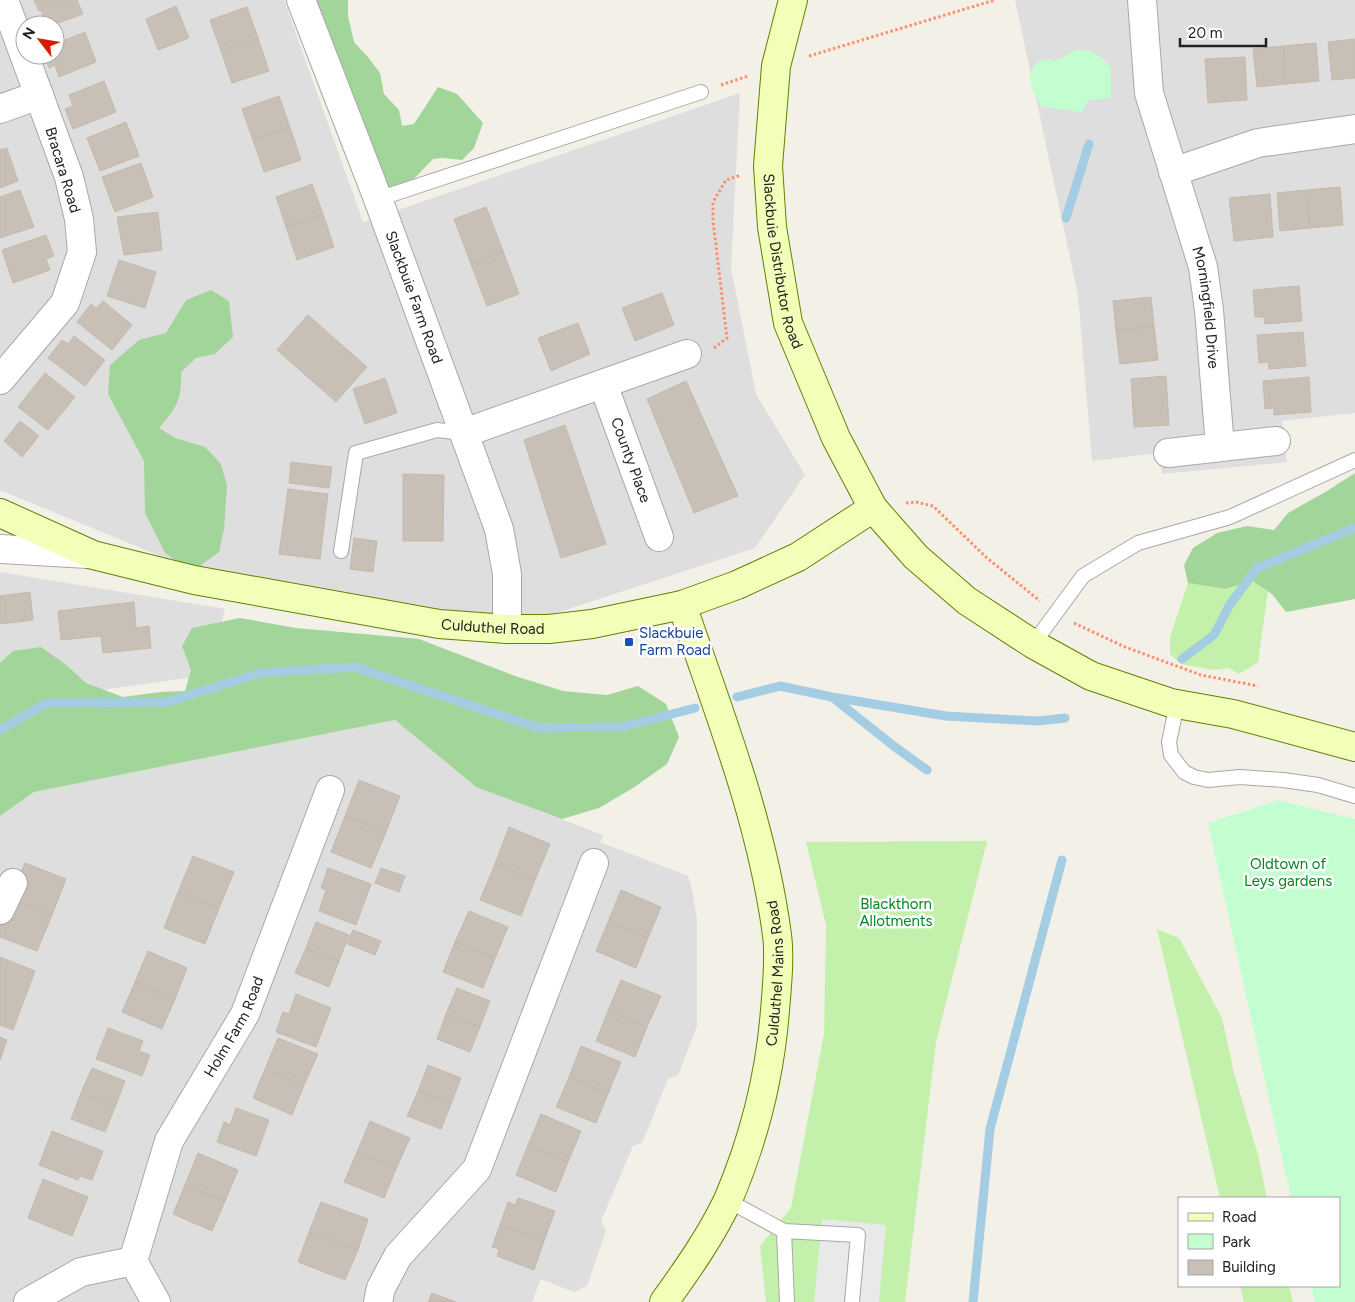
<svg xmlns="http://www.w3.org/2000/svg" width="1355" height="1302" font-family="Figtree,sans-serif">
<style>
.residential{fill:#dfdede;fill-rule:evenodd}
.grass{fill:#c3f0aa}
.forest{fill:#a2d599}
.park{fill:#c2fecf}
.parking{fill:#e9e9e9}
.lines{fill:none;stroke-linecap:round;stroke-linejoin:round}
.stream{stroke:#a4cde3;stroke-width:9}
.building{fill:#c8c0b6;stroke:#c6b9a8}
.lane-casing{stroke:#a8a8a8;stroke-width:16}
.street-casing{stroke:#a8a8a8;stroke-width:30}
.secondary-casing{stroke:#628100;stroke-width:30}
.path{stroke:#ff8e6c;stroke-width:3;stroke-dasharray:2.5 2.5;stroke-linecap:butt}
.lane{stroke:#fff;stroke-width:14}
.street{stroke:#fff;stroke-width:28}
.secondary{stroke:#f2ffb9;stroke-width:28}
.transit-dot{fill:#1a4fb4;stroke:#fff;stroke-width:2}
.labels{text-anchor:middle;dominant-baseline:central;stroke-width:5;stroke-linejoin:round;paint-order:stroke}
.street-label{font-size:15px;fill:#212121;stroke:#fff}
.transit-label{font-size:15px;fill:#164399;stroke:#fff;text-anchor:start}
.park-label{font-size:15px;fill:#02871f;stroke:#fff}
</style>
<rect width="100%" height="100%" fill="#f2f0e7"/>
<path class="residential" d="M0 0H284L363 222 740 93 731 268 756 394 805 475 755 548 507 629 182 565 0 490ZM25 25H55V55H25Z
M1015 0H1355V413L1282 421 1287 462 1162 474 1159 453 1092 461 1078 295Z
M0 572 225 609 209 675 0 704Z
M395 720 476 787 603 835 600 842 688 876 692 890 697 919V1026L678 1075 668 1079 642 1143 633 1146 601 1221 606 1231 587 1286 574 1292 541 1279 532 1302H0V816L34 792Z"/>
<path class="grass" d="M1253 581 1268 591 1258 662 1239 674 1229 668 1214 670 1181 664 1170 654V637L1188 583 1225 589Z
M987 841 936 1042 905 1302H766L760 1246 791 1208 824 1034 826 925 806 842Z
M1157 929 1179 938 1222 1018 1234 1073 1258 1155 1267 1198H1220Z
M1240 1286H1289L1293 1302H1244Z"/>
<path class="forest" d="M309 0H348V16L354 42 367 56 380 73 384 94 399 110 402 126 414 124 438 87 457 94 483 123 474 148 462 160 443 158 433 159 406 187 391 192 366 180Z
M211 290 229 301 233 337 215 354 196 358 181 372C182 400 177 407 159 428L175 438 205 447 221 464 227 486 224 529 219 552 200 566 182 565 165 553 145 513 144 461 108 394 110 365 139 340 166 333 186 300Z
M1355 473V599L1286 612 1272 594 1253 581 1225 589 1188 583 1184 565 1193 548 1217 533 1247 526 1274 530 1288 513 1327 491Z
M240 618 296 628 419 639 515 676 563 691 607 695 638 686 666 704 679 737 667 764 633 788 599 808 562 819 476 787 395 720 34 792 0 816V663L13 651 41 647 65 664 86 683 123 697 160 692 185 691 191 670 182 646 192 628Z"/>
<path class="park" d="M1079 49C1095 50 1102 57 1111 68V98L1088 100 1082 112 1042 107C1035 96 1026 81 1033 68 1035 65 1039 61 1042 59L1055 61Z
M1278 800 1355 819V1302H1315L1311 1286H1339V1198H1291L1208 823Z"/>
<path class="parking" d="M822 1219 886 1225 879 1302H814Z"/>
<g class="lines">
<path class="stream" d="M1066 218 1089 144
M1182 659 1214 635 1229 606 1257 568 1355 528
M737 697 780 686 832 697 946 716 1038 721 1065 718
M832 697 895 747 927 770
M0 730 47 703 168 702 260 673 355 667 539 728 622 727 695 708
M973 1302 990 1129 1062 860"/>
</g>
<path class="building" d="M34 0H77L83 14 53 25H46L41 10 39 11Z
M176 6 189 38 158 50 146 19Z
M247 7 258 38 221 51 210 20Z
M85 32 96 62 59 77 55 65 49 68 44 55H55V44Z
M258 38 269 71 232 83 221 51Z
M1355 39V78L1332 80 1328 42Z
M1316 43 1319 81 1286 84 1283 46Z
M1283 46 1286 84 1257 87 1253 49Z
M1245 57 1247 100 1208 103 1205 59Z
M104 81 116 112 73 129 65 109 73 106 69 95Z
M279 96 290 127 253 140 242 109Z
M126 122 139 156 100 171 87 138Z
M290 127 301 160 264 172 253 140Z
M7 148 18 181 0 188V150Z
M141 163 153 197 115 212 102 177Z
M312 184 323 214 286 227 276 197Z
M1340 187 1343 225 1310 228 1306 190Z
M20 190 34 227 0 238V197Z
M1306 190 1310 228 1280 231 1277 193Z
M1270 194 1273 237 1234 241 1229 198Z
M486 207 503 251 471 264 454 219Z
M158 212 162 250 124 255 117 217Z
M323 214 334 247 297 260 286 227Z
M46 235 54 256 46 259 50 270 13 283 2 250Z
M503 251 519 294 487 306 471 264Z
M119 260 156 272 145 308 107 296Z
M1299 286 1302 321 1265 324 1264 317H1255L1253 290Z
M662 293 674 325 635 341 622 308Z
M1151 297 1154 326 1116 331 1113 301Z
M103 301 132 325 112 350 77 322 91 304 96 308Z
M308 315 367 367 336 402 277 350Z
M578 323 590 354 551 371 538 338Z
M1154 326 1158 360 1120 364 1116 331Z
M1303 332 1306 366 1269 369 1268 362 1259 363 1257 335Z
M74 336 105 360 85 386 48 358 62 340 68 344Z
M45 373 75 397 48 430 18 407Z
M1166 376 1169 425 1134 427 1131 379Z
M1309 377 1311 412 1274 415V408L1265 409 1263 381Z
M385 378 397 413 365 424 353 389Z
M686 381 738 496 694 513 647 399Z
M20 421 39 436 22 457 4 441Z
M565 425 606 544 561 558 524 440Z
M291 462 332 467 329 488 289 483Z
M403 474 444 475 443 541H403Z
M288 489 328 494 320 559 279 554Z
M354 538 377 541 373 572 350 569Z
M30 592 33 620 0 624V596Z
M134 602 136 628 149 626 151 648 103 653 101 636 61 640 58 611Z
M359 780 400 796 386 832 345 816Z
M345 816 386 832 371 868 331 852Z
M509 827 550 844 535 880 495 864Z
M193 856 234 872 219 908 178 892Z
M25 863 66 879 52 915 11 899Z
M495 864 535 880 521 916 480 900Z
M328 868 371 884 356 925 319 911 326 890 321 888Z
M381 868 405 876 399 892 375 883Z
M621 890 661 907 648 938 608 922Z
M178 892 219 908 205 944 164 928Z
M11 899 52 915 37 951 0 937V927Z
M469 911 508 927 495 958 455 942Z
M316 922 349 935 339 961 306 948Z
M608 922 648 938 636 968 596 951Z
M353 930 381 941 375 955 347 944Z
M455 942 495 958 483 988 443 972Z
M306 948 339 961 329 987 295 973Z
M148 951 187 968 175 999 135 982Z
M0 957 35 971 13 1030 0 1025Z
M621 980 661 996 647 1027 608 1011Z
M135 982 175 999 162 1029 122 1012Z
M457 988 490 1001 480 1027 446 1014Z
M296 994 331 1008 316 1047 276 1032 283 1012 289 1014Z
M608 1011 647 1027 635 1057 596 1041Z
M446 1014 480 1027 470 1052 437 1039Z
M108 1028 143 1041 139 1051 150 1055 142 1076 96 1059Z
M0 1037 7 1040 0 1060Z
M278 1038 318 1054 304 1085 265 1069Z
M581 1046 621 1062 608 1094 569 1077Z
M428 1065 461 1078 451 1104 418 1091Z
M92 1068 125 1081 115 1107 81 1093Z
M265 1069 304 1085 292 1115 253 1098Z
M569 1077 608 1094 596 1123 556 1107Z
M418 1091 451 1104 441 1129 407 1116Z
M81 1093 115 1107 105 1132 71 1119Z
M236 1108 269 1120 256 1156 217 1142 224 1122 230 1125Z
M541 1114 581 1131 568 1162 528 1145Z
M370 1121 410 1138 396 1169 357 1152Z
M52 1131 103 1151 92 1180 80 1176 78 1180 39 1165Z
M528 1145 568 1162 556 1192 516 1175Z
M357 1152 396 1169 384 1198 344 1182Z
M198 1153 238 1170 225 1201 185 1185Z
M43 1179 88 1197 72 1236 28 1218Z
M185 1185 225 1201 212 1231 173 1214Z
M518 1198 555 1211 544 1241 500 1225 508 1202 515 1205Z
M321 1202 368 1219 358 1250 309 1232Z
M500 1225 544 1241 534 1270 497 1256 499 1249 492 1247Z
M309 1232 358 1250 345 1280 298 1262Z
M432 1293 456 1302H428Z"/>
<g class="lines">
<defs>
<path id="lane" d="M378 199 701 92
M341 551 356 453 437 430 464 433
M1033 644 1083 576 1138 543 1230 517 1355 460
M1177 704 1169 742 1171 755 1184 772 1194 777 1208 780 1240 777 1283 780 1318 785 1355 796
M727 1200 784 1231 858 1235 852 1302
M784 1231 787 1302"/>
<g id="street">
<path id="s1" d="M301 0 378 199 499 529 507 574V629"/>
<path id="s2" d="M1142 0 1149 93 1203 267 1209 310 1220 447"/>
<path d="M0 109 39 95"/>
<path d="M1173 172 1258 143 1355 129"/>
<path d="M0 380 65 303 82 252 79 219 69 177 4 0"/>
<path id="s3" d="M603 384 659 537"/>
<path d="M464 433 687 354"/>
<path d="M1168 453 1276 441"/>
<path d="M0 549 88 554"/>
<path d="M0 910 13 883"/>
<path d="M28 1302 81 1272 133 1261"/>
<path id="s4" d="M156 1302 133 1261 169 1141 245 1014 330 790"/>
<path d="M378 1302 381 1288 398 1256 477 1169 594 863"/>
</g>
<g id="secondary">
<path id="s5" d="M793 0 776 66 768 166 772 227 788 323 836 438 873 508 916 557 967 601 1033 644 1091 676 1171 703 1233 714 1355 747"/>
<path id="s6" d="M0 513 93 555 194 580 439 624 507 629H549L592 624 682 605 737 585 798 557 873 508"/>
<path id="s7" d="M664 1302C687 1270 711 1236 728 1200 754 1139 770 1076 775 1010 777 987 780 957 777 935 762 821 719 713 682 605"/>
</g>
</defs>
<use href="#lane" class="lane-casing"/>
<use href="#street" class="street-casing"/>
<use href="#secondary" class="secondary-casing"/>
<path class="path" d="M809 56 995 0
M721 85 748 76
M714 348 727 338 713 221V202L726 180 741 175
M906 503 916 502 933 506 987 558 1040 601
M1074 623 1125 647 1201 675 1258 686"/>
<use href="#lane" class="lane"/>
<use href="#street" class="street"/>
<use href="#secondary" class="secondary"/>
</g>
<rect class="transit-dot" x="624" y="637" width="10" height="10" rx="2.5"/>
<g class="labels">
<g class="street-label">
<text transform="translate(63 170) rotate(73)">Bracara Road</text>
<text stroke="none"><textPath href="#s5" startOffset="265">Slackbuie Distributor Road</textPath></text>
<text stroke="none"><textPath href="#s1" startOffset="318">Slackbuie Farm Road</textPath></text>
<text stroke="none"><textPath href="#s2" startOffset="316">Morningfield Drive</textPath></text>
<text stroke="none"><textPath href="#s3" startOffset="81">County Place</textPath></text>
<text stroke="none"><textPath href="#s6" startOffset="509">Culduthel Road</textPath></text>
<text stroke="none"><textPath href="#s7" startOffset="354">Culduthel Mains Road</textPath></text>
<text stroke="none"><textPath href="#s4" startOffset="304">Holm Farm Road</textPath></text>
</g>
<g class="transit-label">
<text x="639" y="633">Slackbuie<tspan x="639" dy="17">Farm Road</tspan></text>
</g>
<g class="park-label">
<text x="1288" y="864">Oldtown of<tspan x="1288" dy="17">Leys gardens</tspan></text>
<text x="896" y="904">Blackthorn<tspan x="896" dy="17">Allotments</tspan></text>
</g>
</g>
<rect x="1178" y="1197" width="162" height="90" fill="#ffffff" stroke="#a6a6a6"/>
<rect x="1188" y="1213" width="25" height="8" fill="#f2ffb9" stroke="#a6a6a6"/>
<text x="1222" y="1222" font-size="15" fill="#212121">Road</text>
<rect x="1188" y="1234" width="25" height="15" fill="#c2fecf" stroke="#a6a6a6"/>
<text x="1222" y="1247" font-size="15" fill="#212121">Park</text>
<rect x="1188" y="1260" width="25" height="15" fill="#c8c0b6" stroke="#a6a6a6"/>
<text x="1222" y="1272" font-size="15" fill="#212121">Building</text>
<g transform="translate(40 40) rotate(301)"><circle r="24" fill="#ffffff" stroke="#a6a6a6"/>
<path d="M0-4L9 19L0 12L-9 19Z" fill="#d31c00"/>
<text y="-8" font-size="14" font-weight="bold" text-anchor="middle" fill="#212121">N</text>
</g>
<path d="M1180 38v8h86v-8" fill="none" stroke="#212121" stroke-width="2.5"/>
<text x="1188" y="38" font-size="15" fill="#212121" stroke="#ffffff" stroke-width="4" paint-order="stroke">20 m</text>
</svg>
